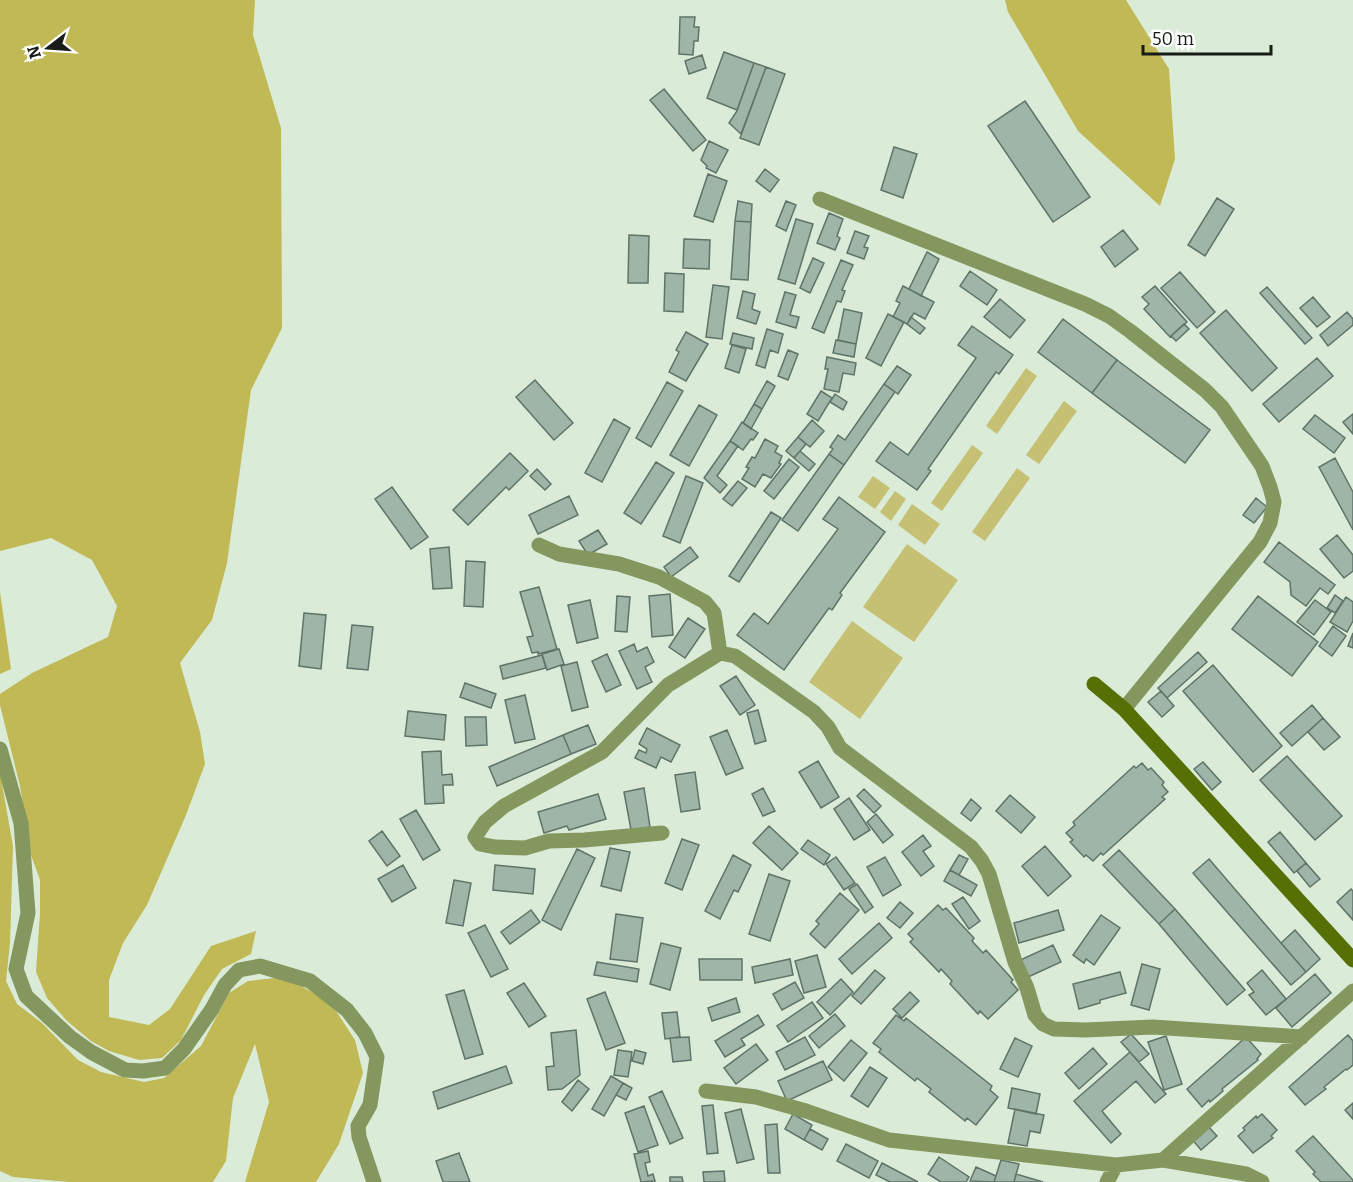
<svg xmlns="http://www.w3.org/2000/svg" width="1353" height="1182" font-family="Bitter,serif">
<style>
.green{fill:#c5c074}
.forest{fill:#c0b956}
.building{fill:#9eb5a8;stroke:#5f7468;stroke-width:1.5}
.lines{fill:none;stroke-linecap:round;stroke-linejoin:round}
.street{stroke:#84975e;stroke-width:15}
.secondary{stroke:#577005;stroke-width:15}
</style>
<rect width="100%" height="100%" fill="#daebd8"/>
<path class="green" d="M1026 368 1037 376 997 434 986 426Z
M1064 401 1077 411 1039 464 1026 455Z
M972 445 983 453 942 511 931 503Z
M1017 468 1030 478 985 541 972 532Z
M873 476 890 488 875 509 858 497Z
M895 491 906 499 891 521 880 512Z
M912 504 940 524 925 545 898 525Z
M907 544 958 580 914 642 863 607Z
M852 621 903 658 860 719 809 682Z"/>
<path class="forest" d="M0 0H255L253 35 281 128 282 328 251 390 227 563 212 620 180 663 200 732 205 764 186 815 147 905 123 943 109 980V1017L149 1025 170 1009 211 946 256 931 251 954 222 969 204 995 181 1040 162 1058 139 1060 109 1051 91 1041 67 1021 47 998 36 972 40 913V880L31 855 20 786 0 705V694L32 673 108 637 117 606 92 560 51 538 0 551Z
M1005 0H1126L1169 69 1175 159 1160 206 1078 131 1008 12Z
M0 592 11 669 0 674Z
M0 773 13 846 10 943 6 981 17 1004 42 1023 78 1060 101 1072 144 1082 164 1078 201 1046 229 993 248 981 285 977 317 995 336 1011 355 1040 363 1073 339 1144 316 1182H245L269 1102 255 1044 233 1098 226 1161 213 1182H69L13 1177 0 1171Z"/>
<path class="building" d="M680 17H695L694 27H699L698 41H694L693 55 679 54Z
M724 52 754 63 737 110 707 98Z
M702 55 706 68 689 74 685 61Z
M754 63 766 67 741 134 729 123 737 111Z
M766 67 785 74 759 145 740 138Z
M664 89 706 140 693 151 650 100Z
M1025 101 1090 197 1053 222 988 126Z
M709 141 728 150 716 173 706 168 707 166 701 160Z
M894 147 917 154 903 198 881 190Z
M765 169 779 180 770 192 756 181Z
M708 174 727 181 713 222 694 216Z
M1217 198 1234 209 1205 256 1188 245Z
M738 201 752 204 751 222 735 221Z
M786 201 796 205 786 231 776 226Z
M829 213 843 219 837 236 840 238 835 250 817 243Z
M796 219 813 224 795 284 778 279Z
M735 221 751 222 748 280 731 279Z
M1123 230 1138 249 1115 267 1101 247Z
M855 231 869 236 864 247 868 248 864 259 847 253Z
M629 235 649 236 648 283H628Z
M684 239 710 240 709 269 683 268Z
M927 252 939 259 921 296 909 289Z
M813 258 824 263 810 293 800 288Z
M841 260 853 265 842 290 845 291 841 302 837 301 824 333 812 328Z
M970 271 997 290 987 305 960 286Z
M1180 272 1215 312 1197 328 1161 288Z
M665 273 684 274 683 312 664 311Z
M713 285 729 287 722 339 706 337Z
M903 286 934 302 925 319 914 313 907 324 893 317 900 303 896 301Z
M1155 286 1187 322 1170 337 1144 309 1149 304 1142 297Z
M1267 287 1312 338 1305 344 1260 293Z
M743 291 755 294 752 309 760 312 756 324 737 318Z
M785 292 796 295 790 315 799 317 796 328 776 322Z
M1313 297 1330 317 1317 327 1300 308Z
M1000 299 1025 320 1010 338 984 317Z
M844 309 862 313 856 344 838 340Z
M1226 310 1277 368 1252 391 1200 333Z
M1347 312 1353 319V325L1328 346 1320 335Z
M888 314 904 322 881 366 866 358Z
M911 317 925 328 920 334 907 324Z
M1063 319 1117 360 1092 393 1038 352Z
M1184 324 1189 329 1176 341 1171 336Z
M972 326 1013 355 999 374 996 372 928 469 931 471 917 490 876 461 890 442 908 455 976 358 958 345Z
M767 329 783 334 778 353 770 350 765 368 756 365Z
M686 332 708 344 686 381 669 372 679 352 676 350Z
M733 333 754 338 752 349 730 344Z
M836 340 856 344 854 357 833 353Z
M732 345 746 349 739 373 725 368Z
M788 350 798 354 788 380 778 376Z
M827 357 856 363 854 375 843 373 839 392 824 389 828 369H825Z
M1317 358 1333 376 1279 422 1263 404Z
M1117 360 1210 430 1185 463 1092 393Z
M897 366 911 375 898 394 884 384Z
M535 380 573 423 554 440 516 397Z
M767 381 775 386 762 409 754 404Z
M667 382 683 391 651 447 636 438Z
M884 384 895 392 844 465 829 454 833 449 830 447 838 435 845 440Z
M821 391 832 398 818 421 807 414Z
M835 394 847 402 843 410 830 402Z
M754 404 762 409 751 429 743 423Z
M699 405 717 415 689 466 670 455Z
M1353 414V434L1343 422Z
M1315 415 1345 438 1334 453 1303 429Z
M614 419 630 428 602 482 585 473Z
M812 420 824 431 810 447 798 437Z
M742 422 758 433 753 440 751 439 743 450 730 441Z
M798 437 806 444 794 458 786 451Z
M765 439 778 446 775 452 782 456 779 463 781 464 771 478 763 474 755 487 742 479 749 468 746 467 752 457 755 458Z
M730 441 738 446 717 476 727 485 720 493 704 478Z
M800 451 815 464 809 471 794 458Z
M510 453 528 471 509 490 506 487 468 525 453 510Z
M829 454 844 465 798 531 782 520Z
M1335 458 1353 492V530L1319 467Z
M789 459 799 467 774 499 764 491Z
M656 462 674 473 641 524 624 513Z
M537 469 551 484 545 490 530 476Z
M686 476 703 483 680 543 663 536Z
M738 481 747 488 732 506 723 499Z
M392 487 428 537 411 549 375 499Z
M569 496 578 515 538 534 529 515Z
M839 497 885 532 840 593 842 595 832 610 829 608 784 670 737 635 754 613 768 624 838 529 823 519Z
M1256 498 1267 507 1254 523 1243 515Z
M771 512 781 518 739 582 729 576Z
M598 530 607 544 588 555 579 541Z
M1337 535 1353 555V571L1344 578 1320 549Z
M1279 542 1335 585 1328 594 1320 588 1306 606 1291 595 1290 582 1264 562Z
M449 547 452 588 433 589 430 549Z
M690 547 698 557 671 577 664 567Z
M466 561 485 562 483 607 464 606Z
M539 587 557 649 538 654V652L532 653 527 637 533 636 520 592Z
M670 594 673 635 652 637 649 596Z
M1335 595 1343 601 1335 613 1327 608Z
M617 596 630 597 627 632 615 631Z
M1258 596 1318 642 1292 676 1232 629Z
M1346 597 1353 602V621L1347 632 1330 622Z
M590 600 598 638 577 643 568 605Z
M1315 600 1331 612 1314 635 1297 622Z
M304 613 326 615 321 669 299 666Z
M688 618 705 629 685 658 669 647Z
M352 625 373 627 368 670 347 668Z
M1333 626 1346 636 1332 656 1319 646Z
M1353 633V648L1348 646Z
M634 644 637 652 647 647 654 662 645 667 652 682 637 689 619 651Z
M559 649 564 664 547 670 542 654Z
M1198 652 1207 662 1167 698 1158 688Z
M607 654 621 685 606 692 592 661Z
M542 655 546 668 503 679 500 666Z
M577 662 588 707 572 711 561 666Z
M1213 665 1282 746 1253 772 1183 691Z
M736 676 755 705 740 715 720 686Z
M465 683 496 694 491 708 460 697Z
M1161 691 1174 706 1162 717 1148 702Z
M525 695 535 739 515 743 505 700Z
M1312 705 1323 718 1292 746 1280 733Z
M758 710 766 741 755 744 747 713Z
M408 711 446 715 444 740 405 736Z
M465 717H486L487 745 466 746Z
M1323 718 1340 737 1324 750 1308 732Z
M588 725 596 744 571 754 563 735Z
M647 728 680 745 671 762 661 757 656 768 635 758 639 750 646 753 647 749 639 744Z
M727 730 743 768 726 775 710 737Z
M563 735 571 754 497 786 489 767Z
M441 751 442 775 452 774 453 785H443L444 803 425 804 422 752Z
M1287 756 1342 816 1315 840 1260 780Z
M818 761 839 797 821 808 799 772Z
M1203 762 1221 782 1212 790 1194 769Z
M1142 763 1148 770 1151 768 1164 782 1162 785 1168 792 1162 797 1165 799 1103 855 1101 853 1093 861 1086 855 1084 857 1070 842 1073 840 1066 833 1075 825 1073 822 1134 766 1136 768Z
M695 772 700 809 681 812 675 775Z
M644 788 650 827 631 830 624 792Z
M763 788 775 811 763 816 752 794Z
M864 789 881 806 874 813 857 796Z
M598 794 606 819 569 830 567 826 544 833 538 812Z
M1010 795 1035 817 1021 833 996 811Z
M849 798 870 830 854 840 834 809Z
M971 799 981 808 971 821 961 813Z
M416 810 440 850 423 860 400 819Z
M876 814 893 835 883 843 867 822Z
M769 826 798 853 782 870 753 843Z
M382 831 400 856 387 866 369 841Z
M1280 832 1306 863 1294 873 1268 842Z
M923 835 931 846 923 851 934 866 921 876 902 852Z
M682 839 699 845 682 890 665 883Z
M808 840 830 855 824 865 801 849Z
M1045 846 1071 876 1048 896 1022 866Z
M610 848 630 852 621 891 601 886Z
M577 849 595 858 561 930 542 920Z
M1119 850 1175 909 1159 924 1103 865Z
M733 855 751 865 738 892 734 890 720 919 705 911Z
M959 855 968 859 959 875 950 870Z
M836 857 855 883 844 890 826 864Z
M885 857 901 885 883 896 867 867Z
M1209 859 1306 972 1291 985 1193 873Z
M1306 863 1320 879 1310 887 1297 871Z
M403 865 416 888 392 902 378 879Z
M495 865 535 869 533 894 493 890Z
M950 870 977 885 971 896 944 881Z
M769 874 790 881 770 941 749 934Z
M454 880 471 883 463 926 446 923Z
M857 884 873 907 865 913 849 889Z
M1351 889 1353 891V920L1337 902Z
M840 893 859 910 825 948 810 934 819 924 816 921Z
M963 897 980 921 969 929 952 904Z
M900 902 913 913 900 928 887 918Z
M938 905 943 910 946 908 974 938 972 941 983 953 986 950 1013 980 1011 982 1018 990 988 1019 980 1011 978 1014 950 984 952 981 941 969 939 972 910 942 913 939 908 934Z
M1175 909 1245 990 1227 1005 1159 924Z
M531 910 540 922 510 944 501 932Z
M1058 910 1064 930 1019 943 1014 923Z
M616 914 643 918 637 962 610 959Z
M1101 915 1120 928 1094 965 1086 959 1084 963 1073 955Z
M879 923 892 938 852 974 839 959Z
M485 925 508 969 491 977 468 933Z
M1295 930 1320 959 1306 972 1281 943Z
M661 943 681 948 670 990 650 984Z
M1053 945 1061 962 1026 978 1018 961Z
M817 955 826 987 804 993 795 961Z
M699 959H742V980H700Z
M790 959 793 975 755 983 752 967Z
M597 962 639 969 637 982 594 975Z
M1142 964 1160 969 1149 1010 1131 1005Z
M875 970 885 978 861 1004 852 996Z
M1262 970 1286 999 1266 1015 1249 995 1254 992 1247 983Z
M1120 972 1126 993 1100 1000V1003L1079 1009 1073 984Z
M1315 974 1331 993 1292 1027 1276 1008Z
M841 979 853 992 830 1015 817 1002Z
M795 982 804 998 782 1010 773 994Z
M524 983 546 1016 529 1027 507 993Z
M464 990 483 1054 465 1059 446 995Z
M605 992 625 1043 606 1050 587 999Z
M910 992 919 1001 902 1018 893 1009Z
M736 998 740 1012 712 1021 708 1008Z
M812 1002 823 1018 788 1042 777 1026Z
M677 1012 680 1037 665 1039 662 1013Z
M835 1014 845 1026 819 1048 809 1036Z
M758 1015 764 1025 741 1039 745 1045 725 1057 715 1041Z
M896 1015 904 1021 906 1018 992 1086 990 1090 998 1097 976 1125 967 1118 965 1121 929 1092 931 1089 917 1078 915 1081 879 1052 881 1049 873 1043Z
M576 1030 580 1075 562 1089 548 1090 546 1067 554 1066 551 1033Z
M1131 1034 1149 1054 1139 1062 1121 1042Z
M1348 1035 1353 1041V1065L1347 1070 1346 1069 1324 1087 1326 1089 1305 1105 1289 1087Z
M1166 1036 1182 1084 1164 1090 1148 1042Z
M689 1037 691 1060 673 1062 670 1038Z
M805 1037 815 1055 785 1070 776 1052Z
M1246 1037 1261 1054 1257 1059 1258 1060 1222 1089 1223 1091 1210 1102 1209 1100 1202 1107 1187 1089Z
M1015 1038 1032 1046 1018 1077 1000 1069Z
M851 1040 867 1053 844 1081 828 1067Z
M756 1044 768 1060 736 1084 724 1068Z
M1093 1048 1107 1064 1079 1089 1065 1073Z
M618 1050 632 1052 628 1077 614 1075Z
M635 1050 646 1053 643 1064 632 1061Z
M1130 1052 1166 1094 1155 1103 1136 1081 1102 1111 1121 1134 1111 1143 1074 1101Z
M823 1061 832 1080 787 1101 778 1081Z
M506 1066 512 1083 438 1109 433 1092Z
M870 1067 887 1078 868 1107 851 1096Z
M611 1076 623 1083 604 1116 592 1109Z
M578 1080 589 1089 572 1111 562 1102Z
M623 1083 632 1088 626 1100 616 1095Z
M1012 1088 1040 1094 1036 1114 1008 1108Z
M662 1091 683 1138 670 1144 649 1097Z
M1353 1103V1119L1345 1110Z
M713 1105 718 1153 707 1154 702 1106Z
M644 1106 658 1145 638 1152 625 1113Z
M741 1109 754 1159 737 1163 725 1113Z
M1015 1109 1044 1115 1040 1133 1030 1131 1027 1146 1008 1143Z
M793 1114 812 1125 804 1140 785 1129Z
M1262 1114 1277 1130 1271 1136 1273 1138 1253 1153 1238 1136 1245 1130 1243 1128 1256 1116 1257 1118Z
M777 1124 780 1173H768L765 1125Z
M1206 1124 1217 1136 1201 1150 1191 1138Z
M810 1129 828 1139 822 1150 804 1140Z
M1313 1136 1353 1180V1182H1321L1313 1174 1315 1172 1296 1151Z
M846 1144 878 1161 869 1178 837 1161Z
M648 1151 650 1162 645 1163 648 1176 653 1174 655 1181 641 1182 634 1154Z
M459 1153 470 1182H443L436 1161Z
M939 1157 969 1177 966 1182H941L928 1174Z
M1001 1160 1019 1164 1014 1182H994Z
M882 1163 918 1182H890L876 1175Z
M976 1167 996 1176 994 1182 970 1181Z
M724 1171 725 1182H704L703 1172Z
M1016 1174 1043 1182H1014Z
M670 1177H682L683 1182H670Z"/>
<g class="lines">
<path class="street" d="M820 199 1085 304 1109 316 1130 331 1205 390 1222 407 1262 466 1270 487 1274 502 1270 523 1260 542 1124 709
M539 545 559 554 619 564 659 577 705 602 714 613 720 653 668 685 602 752 504 806 485 822 475 837 480 844 495 847 525 848 549 841 584 840 662 833
M720 653 735 656 814 712 828 727 840 748 971 847 982 861 989 874 1015 962 1027 988 1035 1015 1043 1024 1054 1029 1085 1030 1153 1027 1302 1037
M0 749 21 823 28 913 16 969 26 996 70 1037 91 1052 125 1070 143 1071 165 1068 184 1049 212 1009 225 985 239 970 260 966 310 981 347 1010 365 1033 377 1057 370 1105 358 1126 359 1137 374 1182
M706 1091 756 1097 806 1111 889 1140 1116 1165 1163 1160 1246 1174 1262 1182
M1163 1160 1353 991
M1107 1182 1116 1165"/>
<path class="secondary" d="M1094 684 1124 709 1353 960"/>
</g>
<g transform="translate(48 48) rotate(253)" stroke="#ffffff" stroke-width="4.5" paint-order="stroke">
<path d="M0-4.5L10 22L0 15L-10 22Z" fill="#171d16"/>
<text y="-9" font-size="16" font-weight="bold" text-anchor="middle" fill="#171d16">N</text>
</g>
<path d="M1143 45v9h128v-9" fill="none" stroke="#171d16" stroke-width="3"/>
<text x="1152" y="45" font-size="18" fill="#171d16" stroke="#ffffff" stroke-width="4.5" paint-order="stroke">50 m</text>
</svg>
